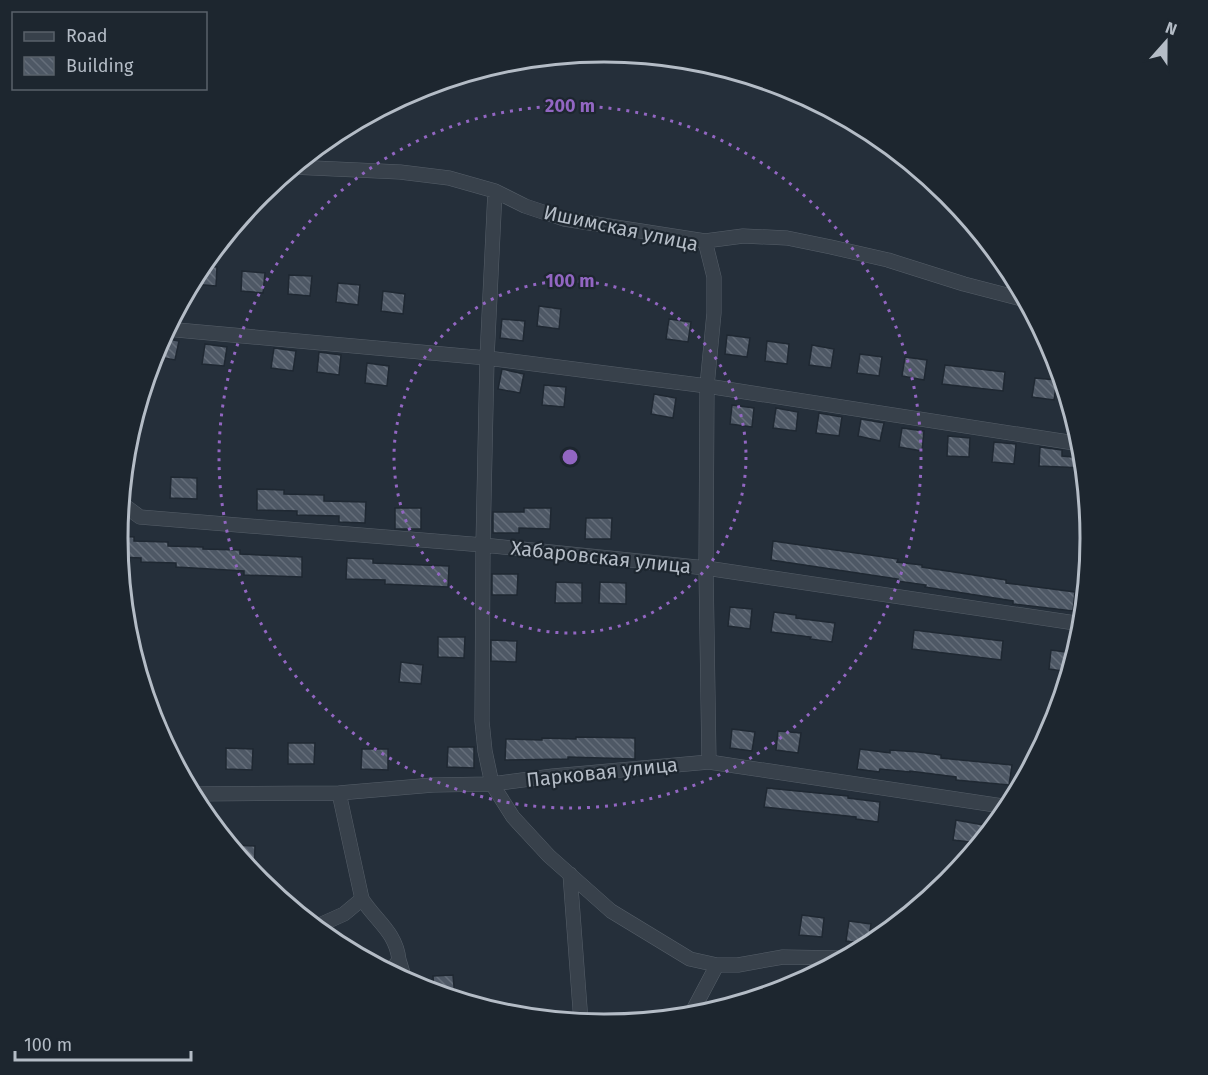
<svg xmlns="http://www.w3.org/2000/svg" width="1208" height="1075" font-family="'Fira Sans',sans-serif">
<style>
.building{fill:url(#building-back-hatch);stroke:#1f2832;stroke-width:1.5}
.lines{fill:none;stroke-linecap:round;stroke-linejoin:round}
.minor-casing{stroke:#565f69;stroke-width:15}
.minor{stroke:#38414b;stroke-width:14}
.ring{fill:none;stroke:#9266c2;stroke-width:3;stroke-dasharray:3 6}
.labels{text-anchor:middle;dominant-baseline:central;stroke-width:4.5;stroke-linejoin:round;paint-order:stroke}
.street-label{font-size:20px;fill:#b4bcc6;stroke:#1d262f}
.rim{fill:none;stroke:#b4bcc6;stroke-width:3}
.centre{fill:#9266c2;stroke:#1d262f;stroke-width:3}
.ring-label{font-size:18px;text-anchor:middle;font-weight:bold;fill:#9266c2;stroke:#1d262f;stroke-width:4.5;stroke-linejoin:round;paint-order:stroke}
</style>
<defs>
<pattern id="building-back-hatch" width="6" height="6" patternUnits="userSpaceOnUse" patternTransform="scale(1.5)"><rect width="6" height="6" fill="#4e5865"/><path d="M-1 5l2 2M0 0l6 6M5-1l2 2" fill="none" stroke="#656e7a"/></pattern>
</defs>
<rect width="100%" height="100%" fill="#252f3a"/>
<path class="building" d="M201 265 217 267 216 286 193 284 194 278Z
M242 271 265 273 263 293 241 291Z
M289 275 312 276 310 296 288 294Z
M338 283 360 285 358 305 336 302Z
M383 291 405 294 403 314 381 311Z
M539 306 561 309 559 329 537 326Z
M502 319 525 321 523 341 500 338Z
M669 319 691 322 688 342 666 339Z
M727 335 750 338 747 357 725 354Z
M162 338 179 341 175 360 153 356Z
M767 341 789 344 787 364 765 361Z
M205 344 227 347 224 366 202 364Z
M812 345 834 349 831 368 809 365Z
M274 348 296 351 293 371 271 368Z
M319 352 341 355 339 375 317 372Z
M860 354 882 357 879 376 857 373Z
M905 357 927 360 924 380 902 376Z
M367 363 389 366 387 386 365 383Z
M945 365 1005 372 1003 391 942 384Z
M502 369 524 374 520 393 498 389Z
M1035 378 1057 380 1054 400 1032 397Z
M544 385 566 387 564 407 542 405Z
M654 394 676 398 673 418 651 414Z
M732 405 754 408 752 427 730 424Z
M776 408 798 412 796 431 773 428Z
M819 413 842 417 839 436 816 433Z
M861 419 884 423 880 441 858 436Z
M902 428 924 431 922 451 899 447Z
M948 436 970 438 969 457 947 456Z
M994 442 1016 444 1014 464 992 462Z
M1040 447 1062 450V456L1083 458 1084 468 1039 466Z
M171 477 197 478V499L170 498Z
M257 489 284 490V494L324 495V501L366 502 365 523 339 522V516L297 515V511L257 510Z
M395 508H421V529H395Z
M524 508H551L550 529 519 528V533H493V512H524Z
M586 518H612L611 539H585Z
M118 536 134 537V541L168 542V546L203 547V549L240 550V554L302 557V577L244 575V571L176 567V563L141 562V558L119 557Z
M773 541 898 559 897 562 922 565V567L1006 580V583L1075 592 1073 611 1013 604V601L925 587 926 585 897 581 898 579 771 560Z
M347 558 373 559V563L449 566 448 587 385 584V580L346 579Z
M492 574H518L517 595H492Z
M556 582 582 583V603H555Z
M600 582 626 583V604L599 603Z
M730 607 752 609 750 629 728 626Z
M774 612 796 615V618L835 623 832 642 810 639 811 637 771 632Z
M914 630 1003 641 1001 660 912 649Z
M438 637H465L464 658 438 657Z
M491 640 517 641 516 662 491 661Z
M1051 650 1073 653 1069 672 1049 669Z
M401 662 423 665 421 684 399 682Z
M732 729 755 732 752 751 730 748Z
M778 731 801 733 798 753 776 750Z
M576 737 635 738V759L568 757V759L505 760 506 739 542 740V738L576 739Z
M288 743H315L314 764H288Z
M448 747H474V768L447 767Z
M226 748 253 749 252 770 226 769Z
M362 749H388V770L361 769Z
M860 749 890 753V750L919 752 941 755V758L1012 765 1009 785 956 780V777L910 771V772L880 769 879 772 857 769Z
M767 788 848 796V798L880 802 878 822 856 819V817L764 807Z
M956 820 978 824 994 826 979 843 953 840Z
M230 845 255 846 254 874 245 863Z
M802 915 824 918 822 937 799 935Z
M849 921 871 924 868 944 846 941Z
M453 975 455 998 434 992 433 976Z"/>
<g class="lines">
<defs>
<path id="minor" d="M292 167 400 172 449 178 495 191 525 206 564 219 705 241 714 277V313L707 386 706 568 709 762
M495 191 487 358 483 545 482 721 485 751 492 784 513 817 549 856 611 911 690 959 717 965H738L783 957 843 958
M705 241 743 236 787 238 831 247 888 260 964 284 1026 300
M166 329 487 358 707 386 1081 444
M121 503 140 517 483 545 706 568 1082 624
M339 793 362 899C376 921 396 932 399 960L390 972
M192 794 339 793 433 785 492 784 553 776 709 762 1009 807
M570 874 581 1022
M315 927 344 914 362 899
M399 960 405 980
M690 1016 717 965"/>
</defs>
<use href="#minor" class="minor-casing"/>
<use href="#minor" class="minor"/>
</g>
<g class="ring">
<circle cx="570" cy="457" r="176"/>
<circle cx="570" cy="457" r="351"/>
</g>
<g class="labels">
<g class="street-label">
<text transform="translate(621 228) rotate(12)">Ишимская улица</text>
<text transform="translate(601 557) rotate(6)">Хабаровская улица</text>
<text transform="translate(602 772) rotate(-6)">Парковая улица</text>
</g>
</g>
<path d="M0 0H1208V1075H0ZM128 538a476 476 0 1 1 952 0a476 476 0 1 1-952 0Z" fill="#1d262f" fill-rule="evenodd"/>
<path class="rim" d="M128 538a476 476 0 1 1 952 0a476 476 0 1 1-952 0Z"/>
<circle cx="570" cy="457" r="9" class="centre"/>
<g class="ring-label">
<text x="570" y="112">200 m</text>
<text x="570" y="287">100 m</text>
</g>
<rect x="12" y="12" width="195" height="78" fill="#1d262f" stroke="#59626b" stroke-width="1.5"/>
<rect x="24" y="32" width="30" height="9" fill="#38414b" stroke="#59626b" stroke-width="1.5"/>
<text x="66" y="42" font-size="18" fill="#b4bcc6">Road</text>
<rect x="24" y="57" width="30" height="18" fill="url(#building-back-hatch)" stroke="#59626b" stroke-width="1.5"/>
<text x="66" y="72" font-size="18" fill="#b4bcc6">Building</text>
<g transform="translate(1166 42) rotate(21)" stroke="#1d262f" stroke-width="4.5" paint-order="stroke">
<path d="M0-4.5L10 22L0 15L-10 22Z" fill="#b4bcc6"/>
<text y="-9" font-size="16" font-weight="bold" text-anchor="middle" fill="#b4bcc6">N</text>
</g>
<path d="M15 1051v9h176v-9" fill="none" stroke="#b4bcc6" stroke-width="3"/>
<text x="24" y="1051" font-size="18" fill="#b4bcc6" stroke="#1d262f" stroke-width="4.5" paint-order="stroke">100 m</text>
</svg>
